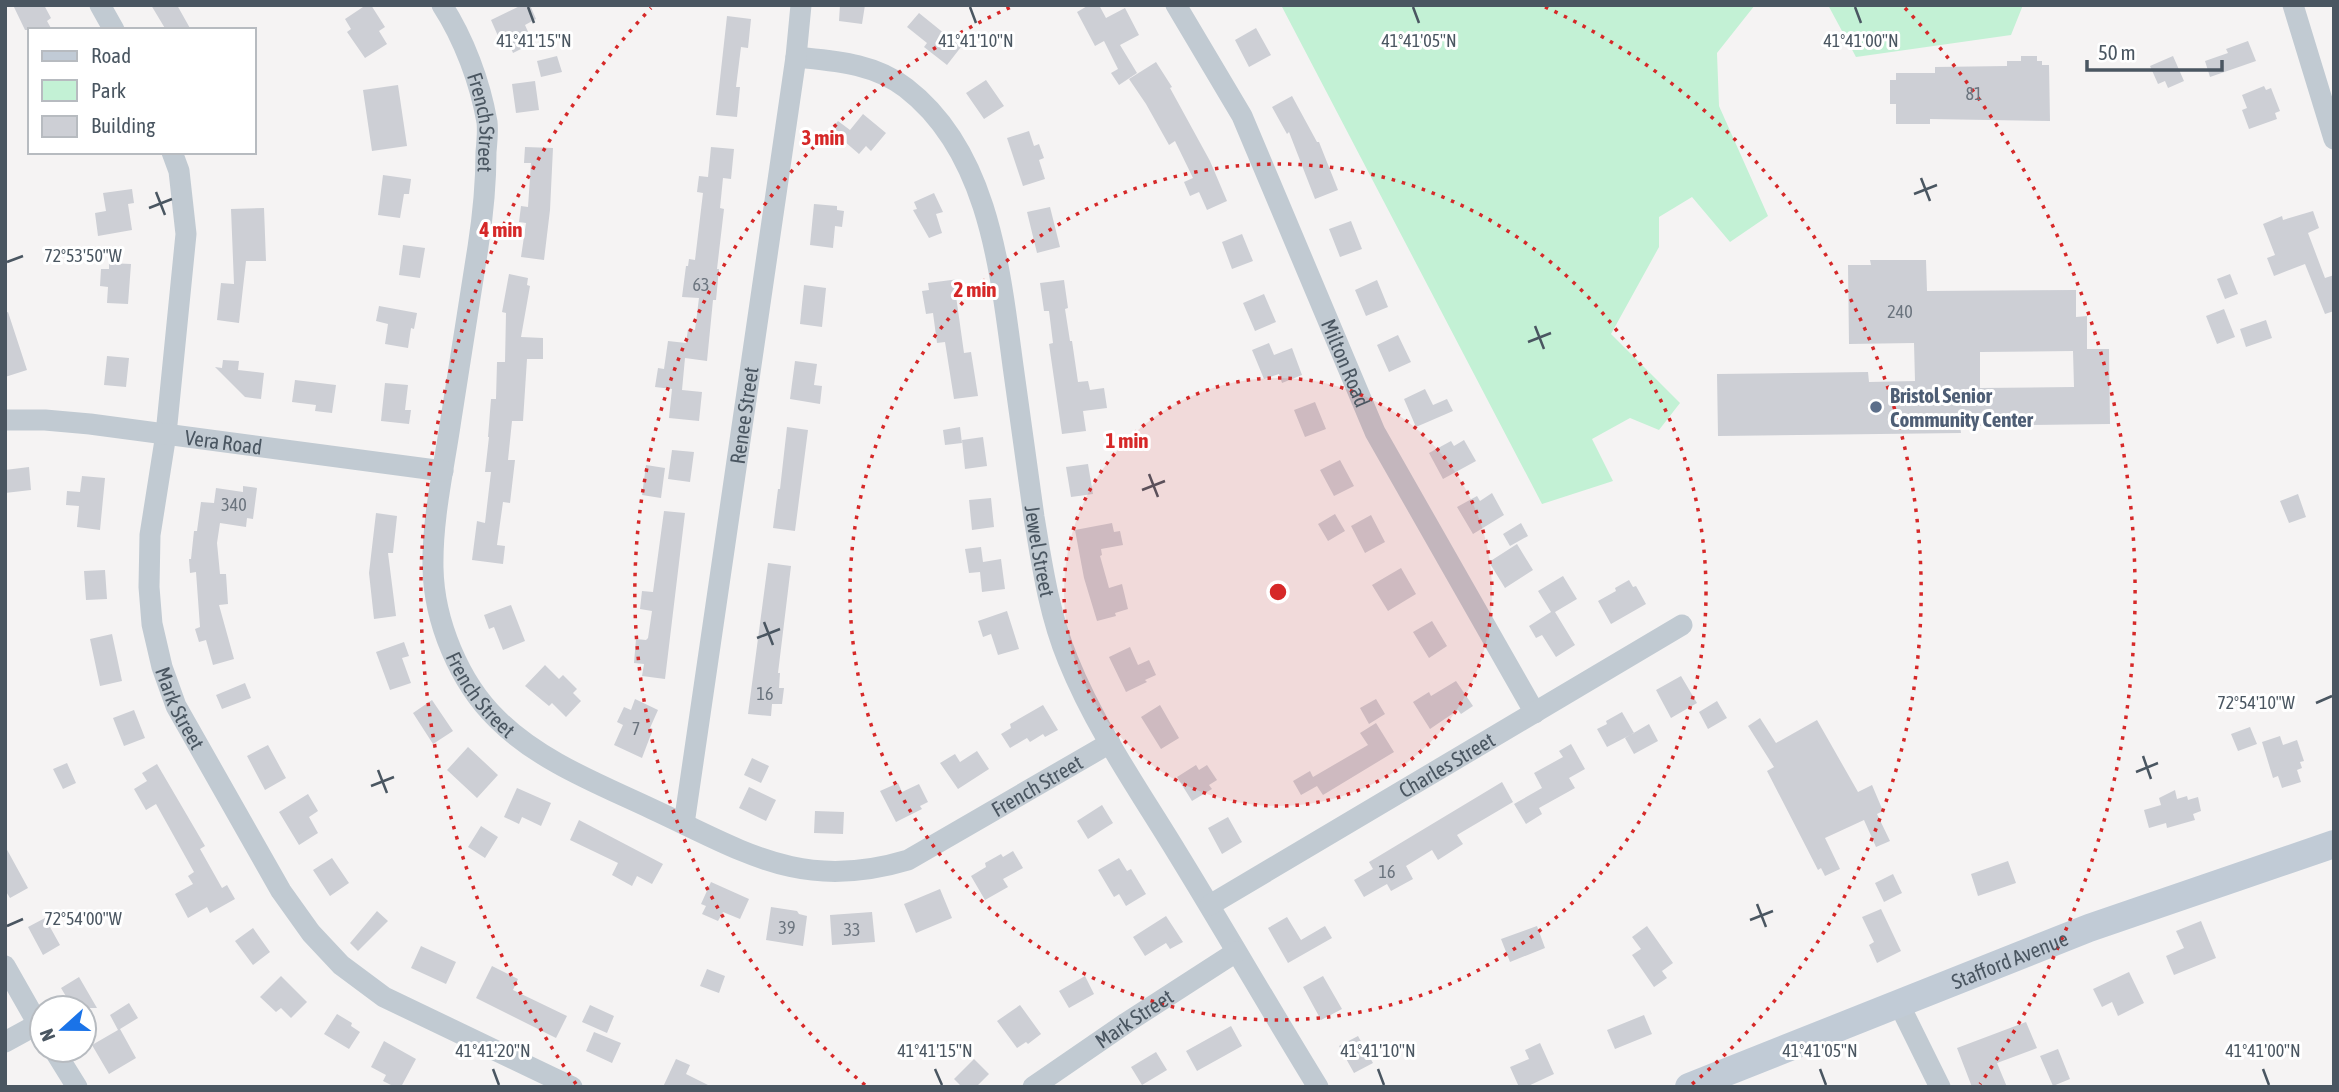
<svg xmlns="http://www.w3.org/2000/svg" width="2339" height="1092" font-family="'Asap Condensed',sans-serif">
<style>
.green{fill:#c3f1d5}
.building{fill:#cdcfd5;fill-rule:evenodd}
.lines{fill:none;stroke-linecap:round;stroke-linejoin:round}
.street{stroke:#c1cad2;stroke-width:21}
.secondary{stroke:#c1cbd6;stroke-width:28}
.ticks{fill:none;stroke:#4a5661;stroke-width:2.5}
.ring{fill:none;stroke:#d62828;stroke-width:3.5;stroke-dasharray:3.5 7}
.service-dot{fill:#5c6f8a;stroke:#fff;stroke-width:2.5}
.labels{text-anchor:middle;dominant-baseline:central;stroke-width:6;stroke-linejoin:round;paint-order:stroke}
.number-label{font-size:18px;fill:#6b747e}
.street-label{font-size:21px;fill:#4a5661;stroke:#fff}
.service-label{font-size:21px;font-weight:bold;fill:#4e5e75;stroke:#fff;text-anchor:start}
.ticks-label{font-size:18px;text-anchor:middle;fill:#4a5661;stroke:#fff;stroke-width:6;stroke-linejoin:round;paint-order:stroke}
.centre{fill:#d62828;stroke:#fff;stroke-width:3.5}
.ring-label{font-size:21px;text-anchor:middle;font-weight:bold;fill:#d62828;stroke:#fff;stroke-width:6;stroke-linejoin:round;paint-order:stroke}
</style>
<rect width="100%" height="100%" fill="#f5f3f3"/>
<path class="green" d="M1281 5H1755L1717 53 1719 106 1768 216 1730 242 1692 197 1659 217V247L1611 334 1680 403 1659 430 1630 418 1592 439 1613 481 1542 504Z
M1828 5H2023L2011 35 1856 57Z"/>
<path class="building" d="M13 5H44L51 18 47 21 52 30H25Z
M151 5H177L191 30H166Z
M366 5H371L385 27 379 31 387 44 365 58 347 32 351 29 345 19Z
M522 5H530L536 19 525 25 533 43 513 53 505 33 498 36 491 20Z
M840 5H865L862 24 839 21Z
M1089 5H1099L1106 18 1125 8 1139 35 1120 45 1137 73 1119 85 1111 73 1118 69 1104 41 1095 46 1077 12Z
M919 13 961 47 947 65 924 47 927 43 907 27Z
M727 16 751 19 748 48 741 47 736 87H740L737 117 716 115Z
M1256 28 1271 55 1249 67 1235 40Z
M2248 41 2256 61 2210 77 2205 61 2228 53 2226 49Z
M557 56 562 72 541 77 537 61Z
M2021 56H2037V61H2042V65H2049L2050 121 1930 119V124H1896V104H1890V80H1896V73H1935V67L2007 66V61H2021Z
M2173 56 2184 81 2168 88 2165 81 2158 84 2150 66Z
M1156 62 1172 87 1170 88 1210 161 1227 201 1207 210 1199 192 1190 196 1184 182 1193 178 1175 141 1169 145 1146 104 1129 79Z
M986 80 1004 106 984 119 966 93Z
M535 81 539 110 516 113 512 84Z
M398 85 407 146 372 151 363 90Z
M2264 86 2266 90 2271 88 2280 111 2275 113 2277 119 2249 129 2242 110 2247 108 2242 95Z
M1292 96 1317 142H1319L1338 190 1315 199 1289 132 1287 134 1272 107Z
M863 114 886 133 871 151 866 146 859 154 844 141 839 146 826 135 838 121 850 130Z
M1029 131 1034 146 1039 144 1044 158 1039 160 1045 179 1023 186 1007 138Z
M525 147 553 148 550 210 544 260 521 257 526 223 519 222 521 206 528 207 531 163H524Z
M711 147 734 149 731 179 723 178 720 208 724 209 717 269H719L716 300H713L707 361 685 358 682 390 702 392 699 421 669 418 672 389 655 387 658 368 664 369 668 341 686 343 688 329 695 330 699 298 682 297 686 266H688L689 259 695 260 703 193 697 192 699 176 708 177Z
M383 175 411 179 409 194H404L400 218 378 215Z
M132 189 134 203 128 204 132 230 98 236 95 213 106 211 103 193Z
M934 193 943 212 936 214 942 233 929 238 913 210 917 209 914 202Z
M814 204 837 206V210L844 211 842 227 835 226 833 248 810 245Z
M1050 207 1060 247 1037 253 1027 212Z
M264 208 266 261H246L239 323 217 320 221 283 234 284 231 209Z
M2313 211 2319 228 2308 233 2325 278 2334 275V311L2325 314 2305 264 2274 276 2267 258 2275 255 2263 224 2282 216 2283 220Z
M1351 221 1362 249 1340 257 1329 229Z
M1242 234 1253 261 1232 269 1222 242Z
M403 245 425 248 420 278 399 275Z
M1870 260H1926L1927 291 2076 290V317L2087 316V349H2109L2110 424 1960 426 1961 433 1718 436 1717 374 1868 372 1869 382 1915 381 1914 343 1849 344 1848 265H1871ZM2073 351 2074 387 1980 388V352Z
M109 263 131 264 128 304 107 303 108 287 100 286 101 269H109Z
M509 274 528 278 527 285 530 286 521 337 543 338V359H527L523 421H512L508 460H515L510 503 503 502 497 545 505 546 503 564 472 560 477 521 485 523 491 472H485L489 437H488L491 399H496L497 362H505L506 313 502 312Z
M2230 274 2238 294 2225 299 2217 279Z
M959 279 962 295 956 296 964 353 971 352 978 396 954 399 945 342 937 343 933 313 926 314 922 291 929 290 928 283Z
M1064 280 1068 308 1065 309 1070 341H1072L1078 382 1088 381 1090 390 1104 388 1107 408 1083 411 1086 431 1062 434 1049 344 1053 343 1049 311H1044L1040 283Z
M1377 280 1388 307 1366 316 1355 290Z
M804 285 826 288 822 327 800 324Z
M1264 294 1276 322 1255 331 1243 303Z
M379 306 417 313 414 329 411 328 408 348 385 344 388 324 376 321Z
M2224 309 2235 337 2217 344 2206 316Z
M8 312 27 370 5 377V313Z
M2266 320 2272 338 2246 347 2240 329Z
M1398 335 1411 362 1389 372 1377 345Z
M1269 343 1274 355 1292 348 1302 375 1282 383 1279 374 1264 379 1252 350Z
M107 356 129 358 126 387 104 385Z
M223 360 239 361 238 370 264 373 261 399 245 397 215 367 222 368Z
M795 361 817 364 814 385 822 386 820 404 790 399Z
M295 380 336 385 332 413 315 411 316 405 292 402Z
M385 383 408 385 405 410H411L409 424 381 421Z
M1425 389 1433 405 1447 399 1453 411 1416 427 1404 399Z
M1315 402 1326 429 1305 437 1294 410Z
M787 427 808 430 795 531 773 528 778 489H780Z
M960 427 962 443 945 445 943 430Z
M983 437 987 466 965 469 962 440Z
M1464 440 1476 461 1443 479 1429 453 1451 441 1454 446Z
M672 450 694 452 690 482 668 479Z
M1340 460 1354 486 1334 496 1320 470Z
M1088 464 1093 494 1071 497 1066 467Z
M646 465 665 468 661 498 642 495Z
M29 467 31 490 5 493V470Z
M82 476 105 478 100 530 77 527 79 506 66 505 67 491 80 492Z
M243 486 257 488 253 519 247 518 246 527 220 523 217 543 220 574H226L228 604 219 605 234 659 213 665 206 640 199 642 195 629 200 627 196 572 190 573 189 559H191L194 531H197L201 502 214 503 216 488 243 492Z
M1492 493 1504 515 1473 534 1457 507 1477 496 1480 501Z
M2298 494 2306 517 2289 523 2280 501Z
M991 498 994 527 972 530 969 500Z
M664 511 685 513 665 679 642 676 644 664 634 663 636 639 646 640 648 638 652 611 640 609 642 591 653 592Z
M376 513 397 516 393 553H388L396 616 374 619 369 573Z
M1335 514 1345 531 1328 541 1318 524Z
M1371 515 1385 542 1365 553 1351 526Z
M1112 523 1114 532 1120 531 1123 545 1101 549 1102 555 1100 556 1109 588 1122 584 1128 609 1115 613 1116 616 1097 621 1084 578 1075 530Z
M1521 523 1528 536 1510 546 1503 534Z
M1517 544 1533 570 1505 588 1489 562Z
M981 547 983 562 1001 559 1005 589 982 592 980 572 969 573 965 549Z
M768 563 791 566 778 673H780L779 688H784L782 704H772L771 716 748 714Z
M1401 568 1416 594 1388 611 1372 585Z
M105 570 107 599 86 600 84 571Z
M1563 576 1577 599 1555 612 1575 645 1556 657 1542 635 1536 638 1529 626 1551 612 1538 591Z
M1629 580 1633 587 1636 586 1646 604 1611 624 1598 601 1616 591 1615 588Z
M511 605 525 641 503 650 494 627 489 629 484 615Z
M1007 611 1019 649 998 655 991 634 983 637 978 621Z
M1432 621 1447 646 1429 658 1413 632Z
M112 634 122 681 100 686 90 639Z
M404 642 409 656 402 658 411 683 390 690 376 652Z
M1130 647 1138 665 1149 660 1156 675 1145 680 1147 682 1126 692 1109 657Z
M545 665 559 679 563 675 577 689 573 693 581 701 566 717 552 703 549 706 525 686Z
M1681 676 1697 703 1671 718 1656 690Z
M1456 681 1473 706 1461 714 1458 710 1430 729 1413 702 1429 692 1431 696Z
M245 683 251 698 222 709 216 695Z
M635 699 658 710 650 728 653 729 642 758 614 745 623 725 617 722 624 707 631 710Z
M1376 699 1385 714 1369 724 1360 708Z
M432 700 453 731 433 744 413 713Z
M1717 701 1727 718 1708 729 1699 712Z
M1043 705 1058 730 1045 737 1043 734 1030 742 1027 738 1010 748 1001 734 1011 728 1010 724Z
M1160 705 1179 738 1161 749 1141 717Z
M134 710 145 738 124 746 113 718Z
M1622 712 1634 733 1607 747 1597 729 1607 724 1606 721Z
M1760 718 1776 743 1817 720 1858 792 1872 785 1883 811 1877 814 1890 841 1876 847 1864 820 1825 838 1840 869 1825 876 1821 868 1818 870 1767 771 1774 767 1748 726Z
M1376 723 1394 752 1323 795 1317 786 1301 795 1293 781 1310 771 1313 777 1368 745 1360 733Z
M1649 724 1658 741 1634 754 1625 738Z
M2250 727 2257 744 2238 751 2231 734Z
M2280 736 2283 745 2297 740 2304 761 2300 762 2302 768 2297 770 2301 782 2282 788 2278 776 2273 778 2262 742Z
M1571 744 1585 769 1569 778 1575 788 1539 808 1542 814 1526 824 1514 804 1542 788 1534 773 1563 757 1559 751Z
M268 745 286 778 265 790 247 756Z
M468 747 498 775 477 798 447 770Z
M977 751 989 769 958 789 940 763 955 754 960 762Z
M752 758 769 766 761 783 744 775Z
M67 763 76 783 63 789 53 769Z
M157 764 205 846 200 849 222 888 227 885 235 899 210 913 207 907 188 918 175 894 193 884 188 876 194 872 156 804 146 810 134 789 147 781 142 773Z
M1196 765 1199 770 1207 765 1217 780 1209 785 1212 789 1192 801 1177 777Z
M1502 782 1513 802 1457 835 1463 844 1438 860 1432 850 1406 866 1413 879 1391 891 1387 884 1364 897 1354 880 1373 869 1369 862Z
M898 783 902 792 919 784 928 802 920 806 922 809 896 822 880 791Z
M749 787 776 800 766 821 739 808Z
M517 788 551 803 541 826 522 817 519 824 504 817Z
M2175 790 2177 799 2187 796 2188 800 2198 797 2201 811 2193 814 2195 820 2167 828 2166 823 2149 828 2144 810 2161 805 2159 798Z
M308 794 318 811 309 817 318 833 299 845 279 812Z
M1102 805 1113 823 1088 839 1077 821Z
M815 811 844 812 843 834 814 833Z
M1228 817 1242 842 1222 854 1208 828Z
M579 820 663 864 652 884 637 876 632 886 612 875 618 863 570 840Z
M481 826 498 837 485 858 468 847Z
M5 846 28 888 10 898 5 890Z
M1013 851 1023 868 1003 879 1008 887 985 900 971 876 986 867 985 863 1001 854 1003 857Z
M332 858 349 883 330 896 313 870Z
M1119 858 1127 871 1131 869 1146 894 1126 906 1119 894 1114 897 1098 870Z
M2008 861 2016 883 1978 896 1971 874Z
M1893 874 1902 893 1884 902 1875 883Z
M711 882 749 899 740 919 723 912 718 921 702 914 706 906 701 904Z
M940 889 952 918 916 933 904 904Z
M771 907 797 911 799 914 807 916 803 946 766 940Z
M1881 909 1901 951 1877 963 1869 945 1874 942 1862 917Z
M377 911 388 921 358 951 350 943Z
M872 912 875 942 832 945 830 915Z
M1166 916 1183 942 1170 949 1166 943 1145 956 1133 937Z
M1287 917 1301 940 1325 926 1332 938 1288 963 1268 928Z
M45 918 60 945 43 955 28 927Z
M2201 921 2216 958 2174 975 2166 956 2184 948 2176 931Z
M1537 926 1545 948 1510 962 1501 939Z
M1647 926 1673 963 1662 971 1667 978 1654 987 1632 955 1641 949 1632 937Z
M253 928 270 952 253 965 235 941Z
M421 946 456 962 446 984 411 968Z
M492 966 518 979 513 990 567 1016 556 1038 476 998Z
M707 969 725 976 719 993 700 986Z
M2129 972 2144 1003 2118 1016 2112 1002 2102 1007 2093 989Z
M281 976 307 1002 291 1018 281 1008 276 1012 260 997Z
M1085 976 1094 994 1069 1008 1059 991Z
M1323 976 1342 1009 1321 1020 1303 987Z
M79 977 97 1008H73L61 988Z
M129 1003 138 1018 120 1029 136 1058 109 1074 92 1045 118 1030 110 1015Z
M590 1005 614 1016 607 1033 582 1022Z
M1020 1005 1041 1034 1028 1044 1026 1042 1017 1048 997 1021Z
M337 1014 352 1023 351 1026 360 1032 349 1049 324 1034Z
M1644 1015 1652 1034 1615 1049 1607 1030Z
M2026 1022 2037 1048 1997 1063 2007 1087H1972L1957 1048Z
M1231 1026 1242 1046 1197 1071 1186 1051Z
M594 1032 621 1043 612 1063 586 1051Z
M1358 1036 1373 1063 1354 1073 1339 1046Z
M384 1041 416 1059 401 1087H395L383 1081 386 1075 371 1067Z
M1540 1043 1554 1074 1526 1087H1519L1510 1067 1529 1059 1525 1050Z
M2058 1049 2070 1079 2053 1086 2040 1056Z
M1156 1052 1167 1070 1142 1085 1131 1067Z
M676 1059 690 1065 686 1074 712 1087H663Z
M974 1059 989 1074 976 1087H962L954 1079Z"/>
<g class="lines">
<g class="street">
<path d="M100 5 114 30"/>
<path id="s1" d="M442 5C464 39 480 82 487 122 488 131 487 142 486 152 486 184 483 215 478 247 469 305 460 362 451 419 444 468 432 518 433 568 434 621 459 682 497 719 539 761 599 784 652 809 745 852 802 892 908 860L1110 743"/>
<path id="s2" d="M1176 5 1242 116 1375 432 1535 713"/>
<path d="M2293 5 2334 139"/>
<path id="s3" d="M796 57C834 61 874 63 906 88 989 152 1000 270 1013 366 1020 416 1027 467 1034 517 1042 565 1049 614 1068 660 1095 727 1138 789 1176 851 1224 929 1270 1009 1318 1087"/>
<path id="s4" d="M172 152 179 171 186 234 166 434 150 535 149 587 152 624 162 667 176 706 281 891 311 933 341 965 384 997 572 1087"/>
<path id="s5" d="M5 420H45L90 424 443 471"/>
<path id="s6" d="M684 824 796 57 801 5"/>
<path id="s7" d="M1210 905 1682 625"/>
<path d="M5 966 42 1031"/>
<path d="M1898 1002 1940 1087"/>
<path d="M5 1042 38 1024"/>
<path d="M54 1050 77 1087"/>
<path id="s8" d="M1033 1087 1126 1023 1236 952"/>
</g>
<path class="secondary" id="s9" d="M1689 1087 2089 928 2334 844"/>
</g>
<path class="ticks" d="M528 7 534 23M970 7 976 23M1413 7 1419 23M1855 7 1861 23M1921 178 1930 201M156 192 165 215M1914 194 1937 185M149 208 172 199M7 262 23 256M1535 326 1544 349M1528 342 1551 333M1149 474 1158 497M1142 490 1165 481M764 622 773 645M757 638 780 629M2316 703 2332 696M2143 756 2151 779M378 770 387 793M2136 772 2158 763M371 786 394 777M1757 904 1766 927M1750 920 1773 911M7 926 23 919M493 1069 499 1085M935 1069 942 1085M1378 1069 1384 1085M1820 1069 1826 1085M2263 1069 2269 1085"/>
<circle cx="1278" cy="592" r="214" fill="#d62828" fill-opacity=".12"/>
<g class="ring">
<circle cx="1278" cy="592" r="214"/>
<circle cx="1278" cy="592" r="428"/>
<path d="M865 1085A643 643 0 0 1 1011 7M1545 7A643 643 0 0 1 1691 1085"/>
<path d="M576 1084A857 857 0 0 1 651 8M1905 8A857 857 0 0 1 1980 1084"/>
</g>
<circle class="service-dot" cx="1876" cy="407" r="7"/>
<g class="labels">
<g class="number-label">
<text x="1974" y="93">81</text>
<text x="701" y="284">63</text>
<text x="1900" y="311">240</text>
<text x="234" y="504">340</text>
<text x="765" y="693">16</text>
<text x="636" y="728">7</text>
<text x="1387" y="871">16</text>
<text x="787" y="927">39</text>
<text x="852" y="929">33</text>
</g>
<g class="street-label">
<text stroke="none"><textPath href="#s1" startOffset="126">French Street</textPath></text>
<text stroke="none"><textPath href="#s2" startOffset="397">Milton Road</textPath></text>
<text stroke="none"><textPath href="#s6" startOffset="413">Renee Street</textPath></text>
<text stroke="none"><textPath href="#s5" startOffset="220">Vera Road</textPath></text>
<text stroke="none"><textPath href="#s3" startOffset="609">Jewel Street</textPath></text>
<text stroke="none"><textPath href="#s1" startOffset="714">French Street</textPath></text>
<text stroke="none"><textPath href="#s4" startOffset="565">Mark Street</textPath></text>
<text stroke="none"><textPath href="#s7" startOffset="275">Charles Street</textPath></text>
<text stroke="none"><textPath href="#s1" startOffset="1342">French Street</textPath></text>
<text stroke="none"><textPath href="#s9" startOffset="345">Stafford Avenue</textPath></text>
<text stroke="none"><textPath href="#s8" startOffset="122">Mark Street</textPath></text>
</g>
<g class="service-label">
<text x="1890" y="395">Bristol Senior<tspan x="1890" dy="24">Community Center</tspan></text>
</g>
</g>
<g class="ticks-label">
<text x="534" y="47">41°41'15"N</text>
<text x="976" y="47">41°41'10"N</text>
<text x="1419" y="47">41°41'05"N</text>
<text x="1861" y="47">41°41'00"N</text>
<text x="83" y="262">72°53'50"W</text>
<text x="2256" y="709">72°54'10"W</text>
<text x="83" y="925">72°54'00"W</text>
<text x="493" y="1057">41°41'20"N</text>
<text x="935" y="1057">41°41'15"N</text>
<text x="1378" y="1057">41°41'10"N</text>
<text x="1820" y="1057">41°41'05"N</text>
<text x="2263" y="1057">41°41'00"N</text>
</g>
<circle cx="1278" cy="592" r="10" class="centre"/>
<g class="ring-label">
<text x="823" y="145">3 min</text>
<text x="501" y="237">4 min</text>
<text x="975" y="297">2 min</text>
<text x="1127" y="448">1 min</text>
</g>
<rect width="2339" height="1092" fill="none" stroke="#4a5661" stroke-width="14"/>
<rect x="28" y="28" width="228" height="126" fill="#ffffff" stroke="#b7bbc0" stroke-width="2"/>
<rect x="42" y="51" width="35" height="10" fill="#c1cbd6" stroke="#b7bbc0" stroke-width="2"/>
<text x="91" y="63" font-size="21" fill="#4a5661">Road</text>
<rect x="42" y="80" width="35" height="21" fill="#c3f1d5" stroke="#b7bbc0" stroke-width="2"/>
<text x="91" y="98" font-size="21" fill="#4a5661">Park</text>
<rect x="42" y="116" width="35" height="21" fill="#cdcfd5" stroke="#b7bbc0" stroke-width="2"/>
<text x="91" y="133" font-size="21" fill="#4a5661">Building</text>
<g transform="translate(63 1029) rotate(249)"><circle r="33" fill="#ffffff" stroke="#b7bbc0" stroke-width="2"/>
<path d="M0-5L12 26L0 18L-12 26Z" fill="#1a73e8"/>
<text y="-10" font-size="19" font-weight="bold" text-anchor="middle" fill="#4a5661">N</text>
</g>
<path d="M2087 60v10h135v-10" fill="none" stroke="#4a5661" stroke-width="3.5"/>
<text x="2098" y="60" font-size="21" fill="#4a5661" stroke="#ffffff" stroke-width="5" paint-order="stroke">50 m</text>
</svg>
